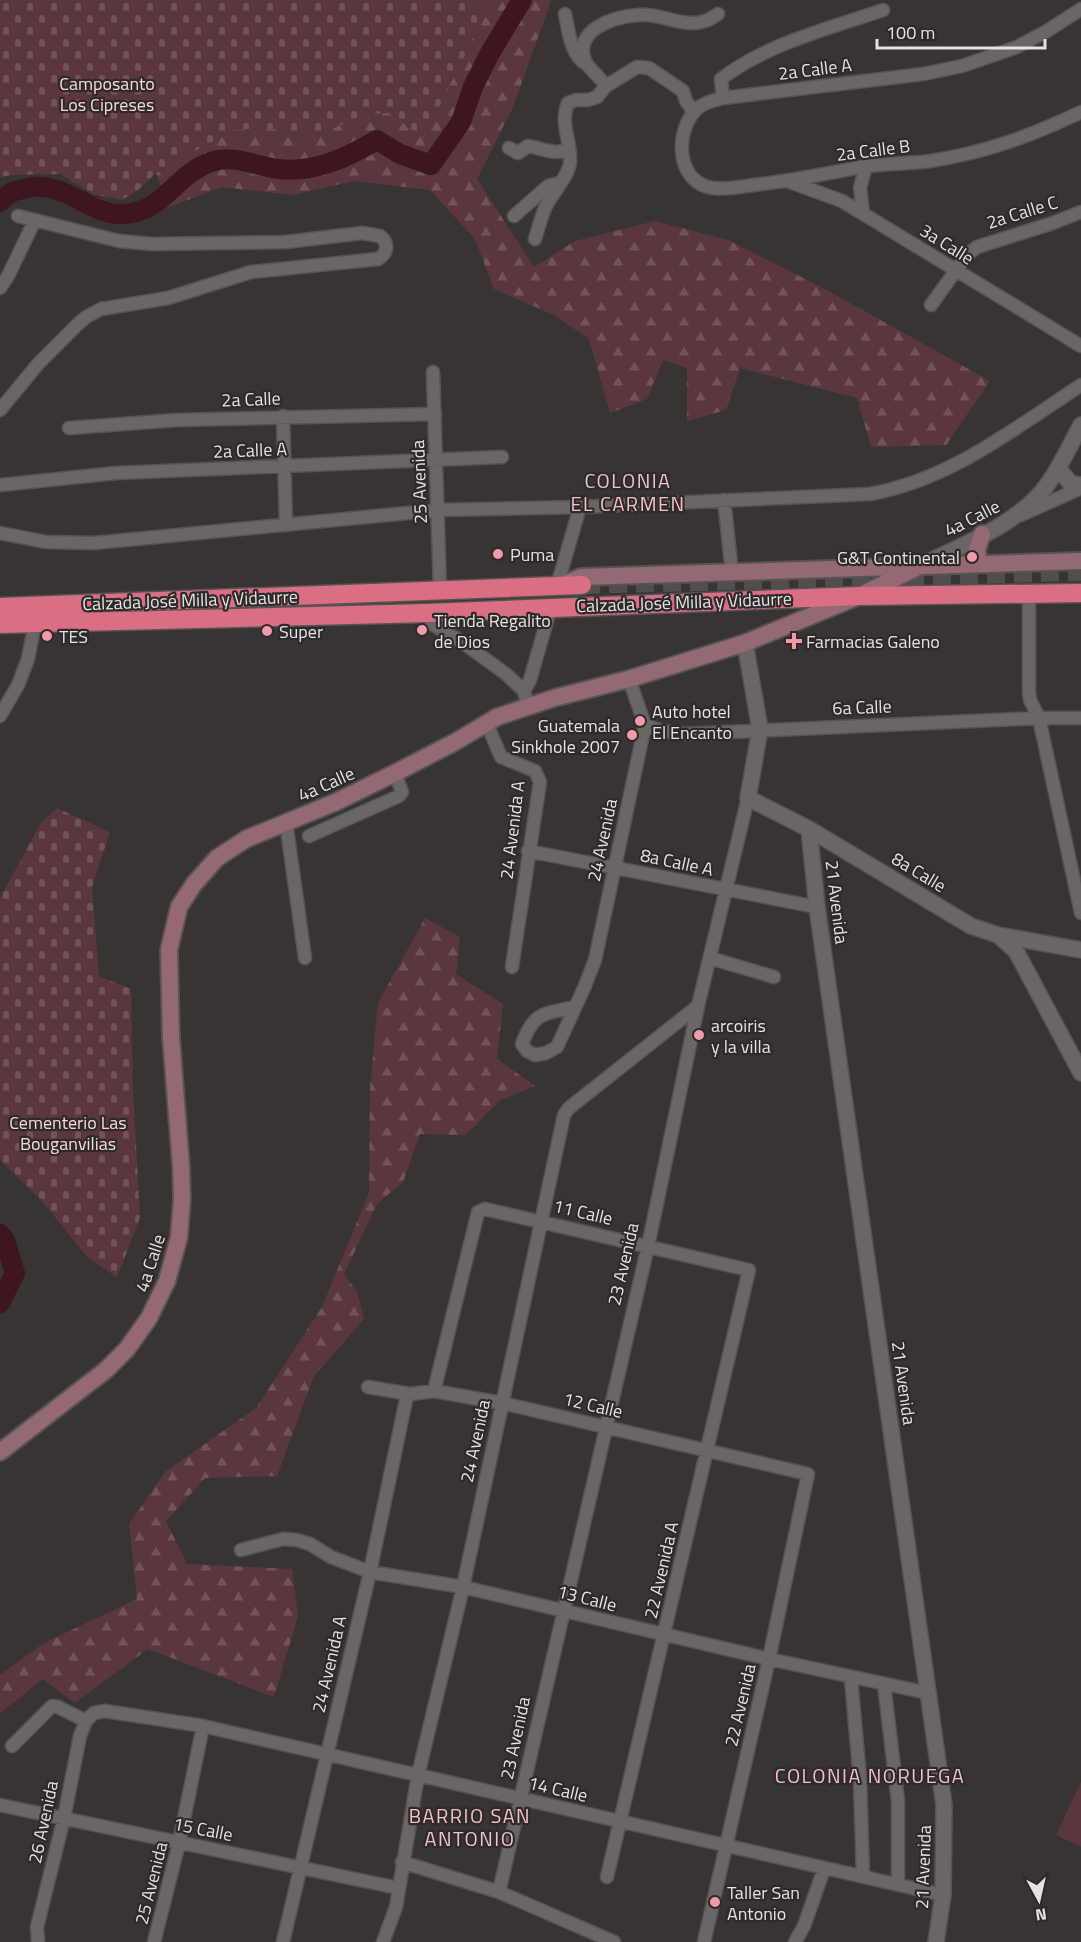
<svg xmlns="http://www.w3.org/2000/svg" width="1081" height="1942" font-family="'Titillium Web',sans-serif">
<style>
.forest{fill:url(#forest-firs)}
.cemetery{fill:url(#cemetery-stones)}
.garden{fill:#5a373c}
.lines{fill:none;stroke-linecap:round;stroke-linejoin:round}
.river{stroke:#3f161e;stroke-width:20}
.trunk-tunnel{stroke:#524e4e;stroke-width:18;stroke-dasharray:18 9;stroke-linecap:butt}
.minor-casing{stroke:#565353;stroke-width:15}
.tertiary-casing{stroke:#565353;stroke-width:18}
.secondary-casing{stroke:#565353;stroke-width:20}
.trunk-casing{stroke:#565353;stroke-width:21}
.minor{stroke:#6a6566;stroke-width:12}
.tertiary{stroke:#6a6566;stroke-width:15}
.secondary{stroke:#946971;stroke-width:16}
.trunk{stroke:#d96e84;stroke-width:18}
.poi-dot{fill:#f39aa7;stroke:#2e2a2a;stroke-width:2}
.labels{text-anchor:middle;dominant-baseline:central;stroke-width:4.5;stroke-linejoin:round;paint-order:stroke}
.street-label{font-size:18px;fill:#e5e2e2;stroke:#2e2a2a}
.park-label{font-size:18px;fill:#f9d7db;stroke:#2e2a2a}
.poi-label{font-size:18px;fill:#e5e2e2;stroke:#2e2a2a;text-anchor:start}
.neighbourhood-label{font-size:20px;letter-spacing:1.5px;fill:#f5c1c7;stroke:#2e2a2a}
</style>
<defs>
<pattern id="forest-firs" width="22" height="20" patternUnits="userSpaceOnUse" patternTransform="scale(1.5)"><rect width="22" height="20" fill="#5a373c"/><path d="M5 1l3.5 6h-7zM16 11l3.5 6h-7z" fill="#725458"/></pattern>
<pattern id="cemetery-stones" width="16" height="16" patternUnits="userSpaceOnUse" patternTransform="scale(1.5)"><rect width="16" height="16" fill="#5a373c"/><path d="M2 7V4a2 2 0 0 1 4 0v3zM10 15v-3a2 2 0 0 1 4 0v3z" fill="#725458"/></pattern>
</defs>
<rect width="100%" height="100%" fill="#383434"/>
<path class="forest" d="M478 0H553L551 1 513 107 477 179 534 267 575 241 655 221 728 240 823 288 990 381 946 445 871 447 857 398 740 368 726 410 687 421V368L663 360 647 399 610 413 589 339 554 315 494 289 475 239 430 190 354 181 292 195 222 187 169 207 156 173 233 130 270 128 302 136 329 130 367 114 388 113 477 30Z
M425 918 460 937 456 974 503 1004 497 1059 535 1086 499 1101 466 1135 420 1134 403 1182 377 1204 344 1274 357 1292 364 1319 314 1376 277 1476 205 1478 166 1521 187 1564 292 1569 298 1616 274 1697 148 1649 75 1703 43 1679 0 1713V1675L44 1643 137 1599 129 1524 165 1472 256 1408 322 1307 369 1193 370 1088 378 1003Z"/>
<path class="cemetery" d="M0 0H478L477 30 424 138 388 113 367 114 329 130 302 136 270 128 233 130 156 173 138 190 122 200 93 194 60 174 13 175 0 177Z
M57 808 110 832 92 887 99 976 131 989 133 1089 140 1218 117 1277 88 1258 41 1200 0 1160V898L41 823Z"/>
<path class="garden" d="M1081 1782V1847L1056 1835Z"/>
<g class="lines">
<path class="river" d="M0 202C10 191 14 191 28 188 65 180 88 215 122 214 164 213 175 174 211 162 234 154 255 166 278 169 315 173 346 158 377 140L400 154 431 165 461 122 473 87 490 53 522 0
M0 1234 5 1240 15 1273 0 1303"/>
<path class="trunk-tunnel" d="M582 585 1081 572"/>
<defs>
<path id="minor" d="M1081 9 1047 31 1017 47 962 66 923 74 723 98C715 100 705 102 698 108 674 129 675 183 713 188 726 190 740 187 753 185 790 181 825 174 861 167 884 163 907 164 930 161 984 153 1031 136 1081 112
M565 14C569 32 570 54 586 64
M606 86C601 78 588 68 585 61 573 29 614 17 638 15 657 13 674 23 692 23 703 23 709 20 718 14
M723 98 721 79C768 43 828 29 883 10
M509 148 518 153 528 146C541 148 556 156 568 149
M790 182 842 201 1081 346
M863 213 860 188 866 166
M514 216 548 186 559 183
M535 239C538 229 541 218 545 208 551 195 568 177 570 163 572 142 559 124 568 103L576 100H588L597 97 606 86 637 67 649 68 683 91 686 101 694 112
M0 288 8 276 35 220
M931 305 967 255 977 247 1050 224 1081 212
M433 372 440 590
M0 410 38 364 77 325 86 317 101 309 168 298 251 272 378 259C388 253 389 243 380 236L362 233 286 242 152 244 119 241 18 216
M283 416 286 525
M69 428 177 420 435 414
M0 485 116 473 502 457
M724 500 732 572
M1021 515 1081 488
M0 533 46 542 94 543 439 510 580 507 870 494C950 480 1015 428 1081 385
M557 586 580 507
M1029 594V692L1030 700 1039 718 1081 913
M428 613 432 624 462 642 506 674 524 691 528 706
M524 691 530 680 551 607
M0 716 18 685 28 659 35 623
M487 724 501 757 535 771 540 782 512 967
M645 725 662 731 685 734 1039 718H1081
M286 822 305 958
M309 836 399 796 402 792 395 773
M528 851 817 907
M710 958 774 977
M575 1007C544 1014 534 1011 522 1044L527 1051 535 1055 546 1053 557 1047 584 988 595 960 645 725 629 679
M368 1387 410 1394 434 1391 502 1403 808 1474 769 1659 704 1942
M434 1391 478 1212 485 1209 749 1270 607 1877
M241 1550 283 1539 297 1540 310 1544 331 1557 370 1572 463 1587 769 1659 928 1693
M851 1678 860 1779 863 1876
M884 1684 898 1801V1884
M12 1746 52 1706 58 1707 86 1721
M0 1805 398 1888
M402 1862 499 1892 614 1942
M499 1892 648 1246 698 1006 748 798
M38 1942 37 1927 64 1818 80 1736 86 1721 94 1713 105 1711 203 1726 943 1895
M154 1942 179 1843 203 1726
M283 1942 370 1572 406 1400 410 1394
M383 1942 396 1907 418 1775 463 1587 564 1115 569 1108 698 1006
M795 1942 804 1926 824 1869"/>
<path id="tertiary" d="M1058 468 1071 484 1081 485
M920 566C962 545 1019 524 1047 485 1061 466 1070 445 1081 425
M745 643 760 729 748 798 809 829 971 926 998 935 1081 950
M809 829 817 907 944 1805 943 1895 936 1942
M998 935 1016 951 1081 1073"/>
<path id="secondary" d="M979 564 977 550 982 534
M565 584 581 577 1081 561
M0 1452 106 1370 127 1349 149 1318 167 1281 179 1237 182 1199 181 1166 171 1037 169 950 179 907 194 884 217 858 246 839 336 802 395 773 455 742 497 717 554 698 629 679 745 643 859 596 920 566"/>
<path id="trunk" d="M0 607 582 585
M0 624 428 613 859 596 1081 593"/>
</defs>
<use href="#minor" class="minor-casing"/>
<use href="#tertiary" class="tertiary-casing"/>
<use href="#secondary" class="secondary-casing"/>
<use href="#trunk" class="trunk-casing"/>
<use href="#minor" class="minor"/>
<use href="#tertiary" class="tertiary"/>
<use href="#secondary" class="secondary"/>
<use href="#trunk" class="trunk"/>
</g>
<g class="poi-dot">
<circle cx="498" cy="554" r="6"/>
<circle cx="972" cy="557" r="6"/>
<circle cx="422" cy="630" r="6"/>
<circle cx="267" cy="631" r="6"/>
<circle cx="47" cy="636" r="6"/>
<path d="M791 632h6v6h6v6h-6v6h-6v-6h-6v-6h6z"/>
<circle cx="640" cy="721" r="6"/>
<circle cx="632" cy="735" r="6"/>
<circle cx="699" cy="1035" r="6"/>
<circle cx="715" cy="1902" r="6"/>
</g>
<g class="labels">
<g class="street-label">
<text transform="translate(815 69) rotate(-7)">2a Calle A</text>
<text transform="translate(873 150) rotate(-7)">2a Calle B</text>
<text transform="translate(1022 212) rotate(-17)">2a Calle C</text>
<text transform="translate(947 244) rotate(32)">3a Calle</text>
<text transform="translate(251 399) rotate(-2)">2a Calle</text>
<text transform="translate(250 450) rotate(-2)">2a Calle A</text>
<text transform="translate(419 482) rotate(-92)">25 Avenida</text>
<text transform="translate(972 518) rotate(-27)">4a Calle</text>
<text transform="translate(190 600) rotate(-2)">Calzada José Milla y Vidaurre</text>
<text transform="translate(684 602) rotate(-2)">Calzada José Milla y Vidaurre</text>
<text transform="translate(862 707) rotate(-2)">6a Calle</text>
<text transform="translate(326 784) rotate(-24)">4a Calle</text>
<text transform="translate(512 830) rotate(-83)">24 Avenida A</text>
<text transform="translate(602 840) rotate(-78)">24 Avenida</text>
<text transform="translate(677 862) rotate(12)">8a Calle A</text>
<text transform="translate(919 872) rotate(31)">8a Calle</text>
<text transform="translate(837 902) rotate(83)">21 Avenida</text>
<text transform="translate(583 1212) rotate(13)">11 Calle</text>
<text transform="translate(150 1263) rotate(-72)">4a Calle</text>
<text transform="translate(623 1264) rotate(-77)">23 Avenida</text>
<text transform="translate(904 1383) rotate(82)">21 Avenida</text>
<text transform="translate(593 1405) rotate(13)">12 Calle</text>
<text transform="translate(475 1441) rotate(-78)">24 Avenida</text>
<text transform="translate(661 1570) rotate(-77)">22 Avenida A</text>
<text transform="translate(587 1598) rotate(14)">13 Calle</text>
<text transform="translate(329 1664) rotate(-77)">24 Avenida A</text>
<text transform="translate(740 1705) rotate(-77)">22 Avenida</text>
<text transform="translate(515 1738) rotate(-78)">23 Avenida</text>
<text transform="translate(558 1789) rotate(13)">14 Calle</text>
<text transform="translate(43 1822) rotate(-78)">26 Avenida</text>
<text transform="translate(203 1829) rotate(11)">15 Calle</text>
<text transform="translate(923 1867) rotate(-88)">21 Avenida</text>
<text transform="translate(151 1883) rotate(-76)">25 Avenida</text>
</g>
<g class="park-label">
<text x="107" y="83">Camposanto<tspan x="107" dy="21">Los Cipreses</tspan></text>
<text x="68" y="1122">Cementerio Las<tspan x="68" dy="21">Bouganvilias</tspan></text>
</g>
<g class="poi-label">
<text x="510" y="554">Puma</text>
<text x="960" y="557" text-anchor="end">G&amp;T Continental</text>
<text x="434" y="620">Tienda Regalito<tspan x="434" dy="21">de Dios</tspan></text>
<text x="279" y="631">Super</text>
<text x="59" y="636">TES</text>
<text x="806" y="641">Farmacias Galeno</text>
<text x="652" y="711">Auto hotel<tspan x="652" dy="21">El Encanto</tspan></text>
<text x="620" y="725" text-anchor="end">Guatemala<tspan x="620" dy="21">Sinkhole 2007</tspan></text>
<text x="711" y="1025">arcoiris<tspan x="711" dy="21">y la villa</tspan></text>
<text x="727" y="1892">Taller San<tspan x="727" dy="21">Antonio</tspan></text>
</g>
<g class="neighbourhood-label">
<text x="628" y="480">COLONIA<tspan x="628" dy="23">EL CARMEN</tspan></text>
<text x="870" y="1775">COLONIA NORUEGA</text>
<text x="470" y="1815">BARRIO SAN<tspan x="470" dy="23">ANTONIO</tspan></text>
</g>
</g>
<g transform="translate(1039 1900) rotate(172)" stroke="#2e2a2a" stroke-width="4.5" paint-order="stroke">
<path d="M0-4.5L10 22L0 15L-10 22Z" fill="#e5e2e2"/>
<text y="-9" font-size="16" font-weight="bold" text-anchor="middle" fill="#e5e2e2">N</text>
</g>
<path d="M877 39v9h168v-9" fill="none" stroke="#e5e2e2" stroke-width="3"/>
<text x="886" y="39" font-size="18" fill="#e5e2e2" stroke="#2e2a2a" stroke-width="4.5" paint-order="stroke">100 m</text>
</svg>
